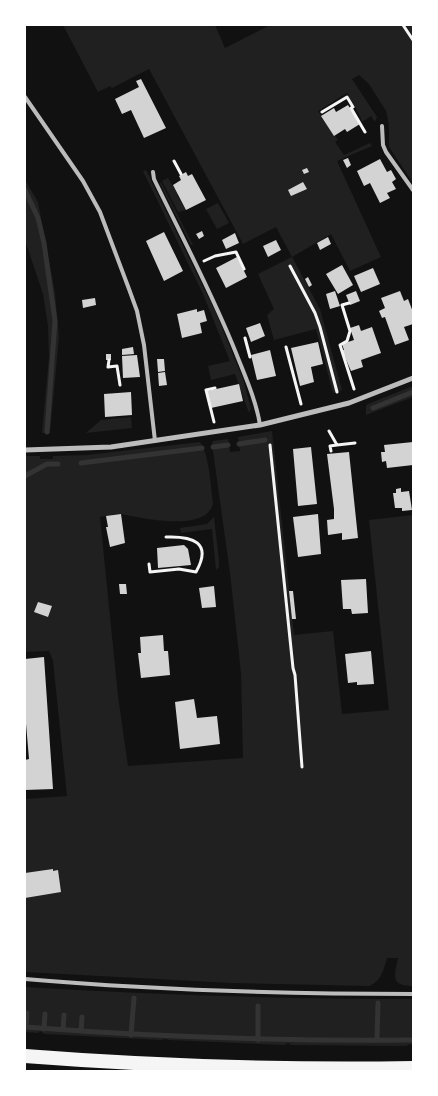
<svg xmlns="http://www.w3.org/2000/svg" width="438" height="1096" font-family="'Exo 2',sans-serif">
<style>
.green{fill:#202020}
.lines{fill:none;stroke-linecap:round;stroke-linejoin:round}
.stream{stroke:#333;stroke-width:5}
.building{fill:#d3d3d3}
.path{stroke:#f5f5f5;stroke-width:3}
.service{stroke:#bcbcbc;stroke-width:4}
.minor{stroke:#bcbcbc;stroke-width:5}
.motorway{stroke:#f5f5f5;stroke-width:14}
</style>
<rect width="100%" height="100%" fill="#111"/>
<path class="green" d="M63 25H215L225 48 270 25H413V183L389 147V125L386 111 369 84 359 75 352 79 377 117 375 122 371 116 362 122 360 116 347 93 318 111 338 140 335 142 344 155 370 143 372 146 337 161 381 257 350 271 331 234 292 257 320 309 342 390 333 393 316 329 274 340 267 315 274 309 258 274 292 257 276 227 243 244 149 69 112 88 110 86 98 92Z
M146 170 216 313 243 379 251 409 249 413 235 374 211 380 208 366 230 361 203 294 143 171Z
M168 178 178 194 177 195 186 210 178 212 162 181Z
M25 180 38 202 55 293 59 337 50 433H42L49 357 48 326 43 294 25 240Z
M161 182 193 245H191L160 184Z
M218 203 229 223 217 229 206 209Z
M413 386V397L366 415V406L368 404Z
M131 417 132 428 86 433 101 420Z
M272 431 294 635 333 631 342 714 389 710 369 520 413 515V986C389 986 395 974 398 958H387C384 969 381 982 369 986L232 983 25 972V799L67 796 53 661 49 651 25 652V456H40V459H53V456L87 455 200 442C209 453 211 488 213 503 207 534 139 517 120 514 114 514 106 516 100 517L118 696 128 766 243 758 241 673 230 573 212 444 213 441 228 439 230 452 240 451 238 437Z
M214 517 219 561V567L216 570 212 529 181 533 180 528 207 524Z
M25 987C154 995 284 999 413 999V1045L410 1044 406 1046 291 1045 288 1043 284 1045 168 1040 166 1039 161 1040 44 1034 40 1031 38 1033 25 1032Z"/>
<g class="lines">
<path class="stream" d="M25 190 38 218 44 243 55 321 47 432
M373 408 413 392
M239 444 265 440
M213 447 228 445
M81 463 202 448
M25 476 47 464H58
M258 1006V1040
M25 1027C154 1037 283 1041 413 1040
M26 1027 27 1013
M44 1029 45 1014
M63 1030 64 1015
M81 1031 82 1017
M131 1035 134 998
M377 1040 378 1003"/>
</g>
<path class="building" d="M141 79 166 128 144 138 131 110 122 114 115 99 139 87 136 81Z
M348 105 360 124 347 132 345 129 334 136 321 116 334 108 336 112Z
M348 158 351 165 347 168 343 160Z
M380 159 387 172 391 170 396 179 392 182 396 189 387 193 390 198 380 203 370 183 364 186 357 171Z
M307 168 309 172 304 174 302 170Z
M186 172 188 176 192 174 206 200 186 210 173 185 181 180 179 176Z
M303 182 307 189 291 196 288 190Z
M202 231 204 236 199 239 196 234Z
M164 232 183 271 164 281 146 241Z
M235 233 239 243 226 249 222 240Z
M328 237 331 244 320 250 317 243Z
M276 240 281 250 268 257 263 246Z
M237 257 247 277 226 288 216 268Z
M342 265 353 285 338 294 326 274Z
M373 268 380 284 361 292 354 276Z
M308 277 312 285 309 287 305 279Z
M335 291 340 306 330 309 326 294Z
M356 291 360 301 350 305 346 295Z
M400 291 404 301 408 299 413 312V324L404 327 409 340 395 345 385 317 382 318 379 311 385 308 381 298Z
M95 298 96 305 83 308 82 300Z
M197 309V312L204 310 207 321 200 323 202 333 182 338 177 314Z
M260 323 265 336 251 342 246 328Z
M359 325 361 331 372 327 381 353 361 360 363 367 351 371 342 350H344L342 344 354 340 350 328Z
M318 342 323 364 311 367 314 382 300 386 291 348Z
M133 347 134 354 122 355V349Z
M270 350 276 376 257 380 251 355Z
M106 354H111V360H106Z
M137 355 140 377 123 378 122 356Z
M157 359H164L165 371 158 372Z
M165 372 167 385 159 386 158 373Z
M239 384 243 401 211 408 207 391Z
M131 392 132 415 105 417 104 394Z
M413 442V465L387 468 386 461 382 462 381 452H385L384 445Z
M311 447 317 504 298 506 293 449Z
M349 452 358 538 342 540V533L328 535 327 520 334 519V509L327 454Z
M401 488V492L409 491 412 510 402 511V508H395L393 493H396V489Z
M121 514 125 543 110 547 106 527H108L106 516Z
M318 514 321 554 298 557 293 517Z
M184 545 188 549 191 565 158 568 157 548Z
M366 579 368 613 352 614 351 609H343L341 580Z
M119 584H126L127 594H120Z
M214 586 216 607 202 608 199 588Z
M289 591H293L296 619H292Z
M38 602 52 606 48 617 34 612Z
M163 635 164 651H168L170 675 141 678 138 653H141L140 637Z
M371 651 374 684 357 685V682L348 683 345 654Z
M44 657 53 789 25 790V760L29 759 25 712V659Z
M194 699 197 718 217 716 220 744 180 749 175 702Z
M53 869V871L58 870 61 892 25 898V873Z"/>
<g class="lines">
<path class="path" d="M403 25 413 40
M322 112 347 97 353 107 351 108 365 132
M174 161 181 174
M204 261 215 256 236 252 244 269
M290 266 315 313 320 327 337 392
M349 303 342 305 350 331 347 341 340 345 354 389
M245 338 250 357
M286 347 301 404
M109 360 108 367 117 366 120 385
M214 422 206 390 215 388
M329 431 337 445 355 443
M270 445 293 668 295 675 302 767
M331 451 330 446 337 445
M149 564 150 572 179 569 196 572C213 542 192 536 166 537"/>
<path class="service" d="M25 97 83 181 100 212 129 289 137 311 144 345 155 441
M382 126 383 145 386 152 413 190
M153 172 154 179C182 237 212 293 236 353 245 376 256 400 260 425
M25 979C154 990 283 994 413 994"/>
<path class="minor" d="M25 450 111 447 260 425 349 403 413 378"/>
<path class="motorway" d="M25 1056C154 1066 284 1070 413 1068"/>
</g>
<rect width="438" height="1096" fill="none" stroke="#ffffff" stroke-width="52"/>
</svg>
